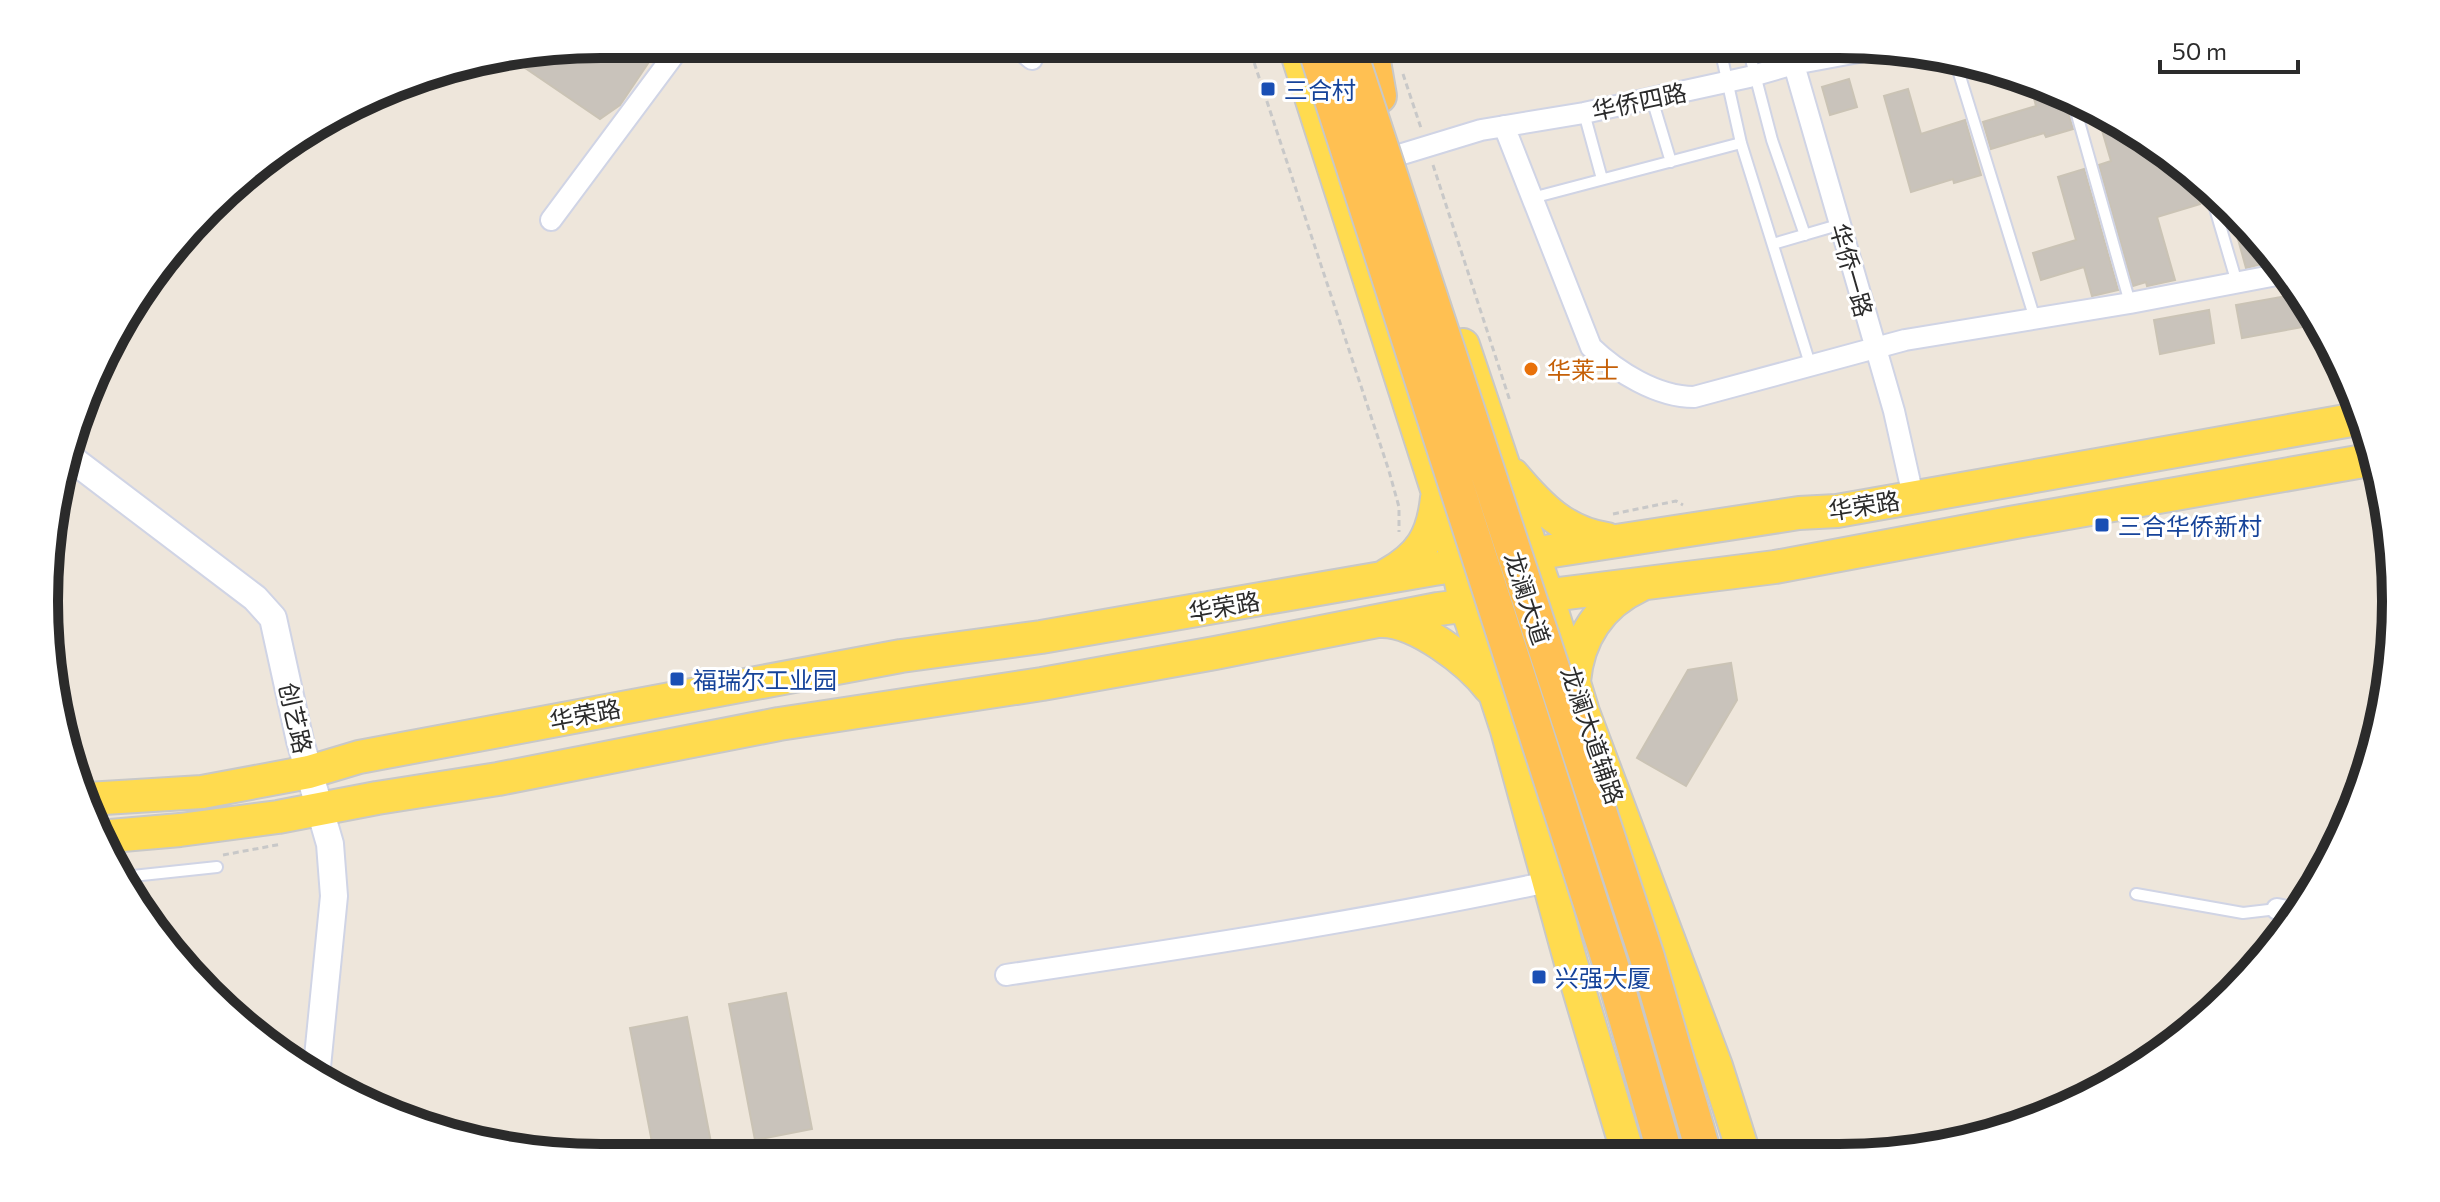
<svg xmlns="http://www.w3.org/2000/svg" width="2440" height="1202" font-family="Commissioner,'Noto Sans SC',sans-serif">
<style>
.building{fill:#c9c3bb;stroke:#cac3b5;stroke-width:2}
.lines{fill:none;stroke-linecap:round;stroke-linejoin:round}
.service-casing{stroke:#d0d4e5;stroke-width:14}
.minor-casing{stroke:#d0d4e5;stroke-width:24}
.tertiary-casing{stroke:#d0d4e5;stroke-width:30}
.primary-casing{stroke:#c8c8c8;stroke-width:36}
.trunk-casing{stroke:#c8c8c8;stroke-width:38}
.path{stroke:#c8c8c8;stroke-width:3;stroke-dasharray:6 4;stroke-linecap:butt}
.service{stroke:#fff;stroke-width:10}
.minor{stroke:#fff;stroke-width:20}
.tertiary{stroke:#fff;stroke-width:26}
.primary{stroke:#ffdb4f;stroke-width:32}
.trunk{stroke:#ffc052;stroke-width:34}
.trunk-bridge-casing{stroke:#c8c8c8;stroke-width:38;stroke-linecap:butt}
.trunk-bridge{stroke:#ffc052;stroke-width:34}
.transit-dot{fill:#1a4fb4;stroke:#fff;stroke-width:3}
.food-dot{fill:#e8710a;stroke:#fff;stroke-width:3}
.labels{text-anchor:middle;dominant-baseline:central;stroke-width:6;stroke-linejoin:round;paint-order:stroke}
.transit-label{font-size:24px;fill:#164399;stroke:#fff;text-anchor:start}
.street-label{font-size:24px;fill:#2b2b2b;stroke:#fff}
.food-label{font-size:24px;fill:#c56008;stroke:#fff;text-anchor:start}
.rim{fill:none;stroke:#2b2b2b;stroke-width:10}
</style>
<rect width="100%" height="100%" fill="#eee6db"/>
<path class="building" d="M601 44H661L620 105 600 119 512 59Z
M1849 79 1857 107 1830 115 1822 87Z
M2029 79 2062 92 2073 129 2046 137 2044 133 1991 149 1983 122 2036 106Z
M1908 89 1921 134 1965 120 1981 175 1954 183 1953 179 1911 192 1884 96Z
M2119 122 2149 138 2191 172 2200 204 2157 217 2175 280 2147 286 2146 282 2133 286 2099 165 2111 161 2101 127Z
M2084 169 2118 290 2092 296 2084 267 2041 280 2033 253 2076 240 2058 177Z
M2228 203 2233 207 2277 260 2246 268Z
M2303 293 2319 324 2242 338 2236 305Z
M2209 310 2214 343 2160 354 2154 320Z
M1731 663 1737 700 1686 786 1637 758 1688 670Z
M786 993 812 1129 755 1140 729 1004Z
M687 1017 713 1153 689 1158H655L630 1028Z"/>
<g class="lines">
<defs>
<path id="service" d="M1719 44 1741 143 1810 364
M1747 44 1772 140 1805 235
M1954 57 2035 319
M2072 97 2130 303
M1652 99 1671 162
M1584 113 1602 179
M2209 188 2237 283
M1532 198 1741 143
M1773 244 1838 225
M123 877 217 867
M2136 894 2243 913 2277 909"/>
<path id="minor" d="M1014 44 1032 59
M1788 44 1894 411 1913 496
M1504 126 1591 347C1617 372 1657 397 1694 397L1905 340 2130 303 2287 273
M1399 155 1481 130 1584 113 1749 77 1794 64 1880 48
M551 220 682 44
M2277 909 2297 913
M1006 975C1187 948 1369 920 1548 882"/>
<path id="tertiary" d="M68 456 255 598 273 618 300 741 330 844 334 896 316 1077"/>
<path id="primary" d="M1294 44 1449 527 1466 605 1507 730 1571 963 1628 1154
M1463 345 1547 595 1583 712 1716 1066 1744 1154
M1513 475C1540 507 1565 533 1607 539
M1387 575C1421 556 1433 536 1437 498
M1382 621C1417 621 1469 661 1490 688
M1574 681C1578 638 1600 604 1639 586
M87 799 202 792 309 772 359 757 901 656 1041 637 1434 569 1799 513 1837 511 2363 418
M99 837 180 830 278 817 377 798 498 779 779 724 1042 684 1215 653 1438 609 1775 567 2010 523 2375 459"/>
<path id="trunk" d="M1370 44 1379 96"/>
</defs>
<use href="#service" class="service-casing"/>
<use href="#minor" class="minor-casing"/>
<use href="#tertiary" class="tertiary-casing"/>
<use href="#primary" class="primary-casing"/>
<use href="#trunk" class="trunk-casing"/>
<path class="path" d="M1248 44 1389 471 1399 507V532
M1403 74 1421 128
M1433 165 1510 401
M1613 514 1676 501 1683 505
M223 855 282 844"/>
<use href="#service" class="service"/>
<use href="#minor" class="minor"/>
<use href="#tertiary" class="tertiary"/>
<use href="#primary" class="primary"/>
<use href="#trunk" class="trunk"/>
<defs>
<path id="trunk-bridge" d="M1314 44 1613 972 1665 1154
M1347 44 1647 957 1704 1154"/>
</defs>
<use href="#trunk-bridge" class="trunk-bridge-casing"/>
<use href="#trunk-bridge" class="trunk-bridge"/>
</g>
<g class="transit-dot">
<rect x="1260" y="81" width="16" height="16" rx="4"/>
<rect x="2094" y="517" width="16" height="16" rx="4"/>
<rect x="669" y="671" width="16" height="16" rx="4"/>
<rect x="1531" y="969" width="16" height="16" rx="4"/>
</g>
<circle class="food-dot" cx="1531" cy="369" r="8"/>
<g class="labels">
<g class="transit-label">
<text x="1284" y="89">三合村</text>
<text x="2118" y="525">三合华侨新村</text>
<text x="693" y="679">福瑞尔工业园</text>
<text x="1555" y="977">兴强大厦</text>
</g>
<g class="street-label">
<text transform="translate(1639 101) rotate(-12)">华侨四路</text>
<text transform="translate(1852 270) rotate(74)">华侨一路</text>
<text transform="translate(1864 505) rotate(-9)">华荣路</text>
<text transform="translate(1528 598) rotate(72)">龙澜大道</text>
<text transform="translate(1224 606) rotate(-10)">华荣路</text>
<text transform="translate(585 714) rotate(-11)">华荣路</text>
<text transform="translate(296 718) rotate(77)">创艺路</text>
<text transform="translate(1593 735) rotate(71)">龙澜大道辅路</text>
</g>
<g class="food-label">
<text x="1547" y="369">华莱士</text>
</g>
</g>
<path d="M0 0H2440V1202H0ZM601 58H1839A543 543 0 0 1 2382 601V601A543 543 0 0 1 1839 1144H601A543 543 0 0 1 58 601V601A543 543 0 0 1 601 58Z" fill="#fff" fill-rule="evenodd"/>
<path class="rim" d="M601 58H1839A543 543 0 0 1 2382 601V601A543 543 0 0 1 1839 1144H601A543 543 0 0 1 58 601V601A543 543 0 0 1 601 58Z"/>
<path d="M2160 60v12h138v-12" fill="none" stroke="#2b2b2b" stroke-width="4"/>
<text x="2172" y="60" font-size="24" fill="#2b2b2b" stroke="#ffffff" stroke-width="6" paint-order="stroke">50 m</text>
</svg>
